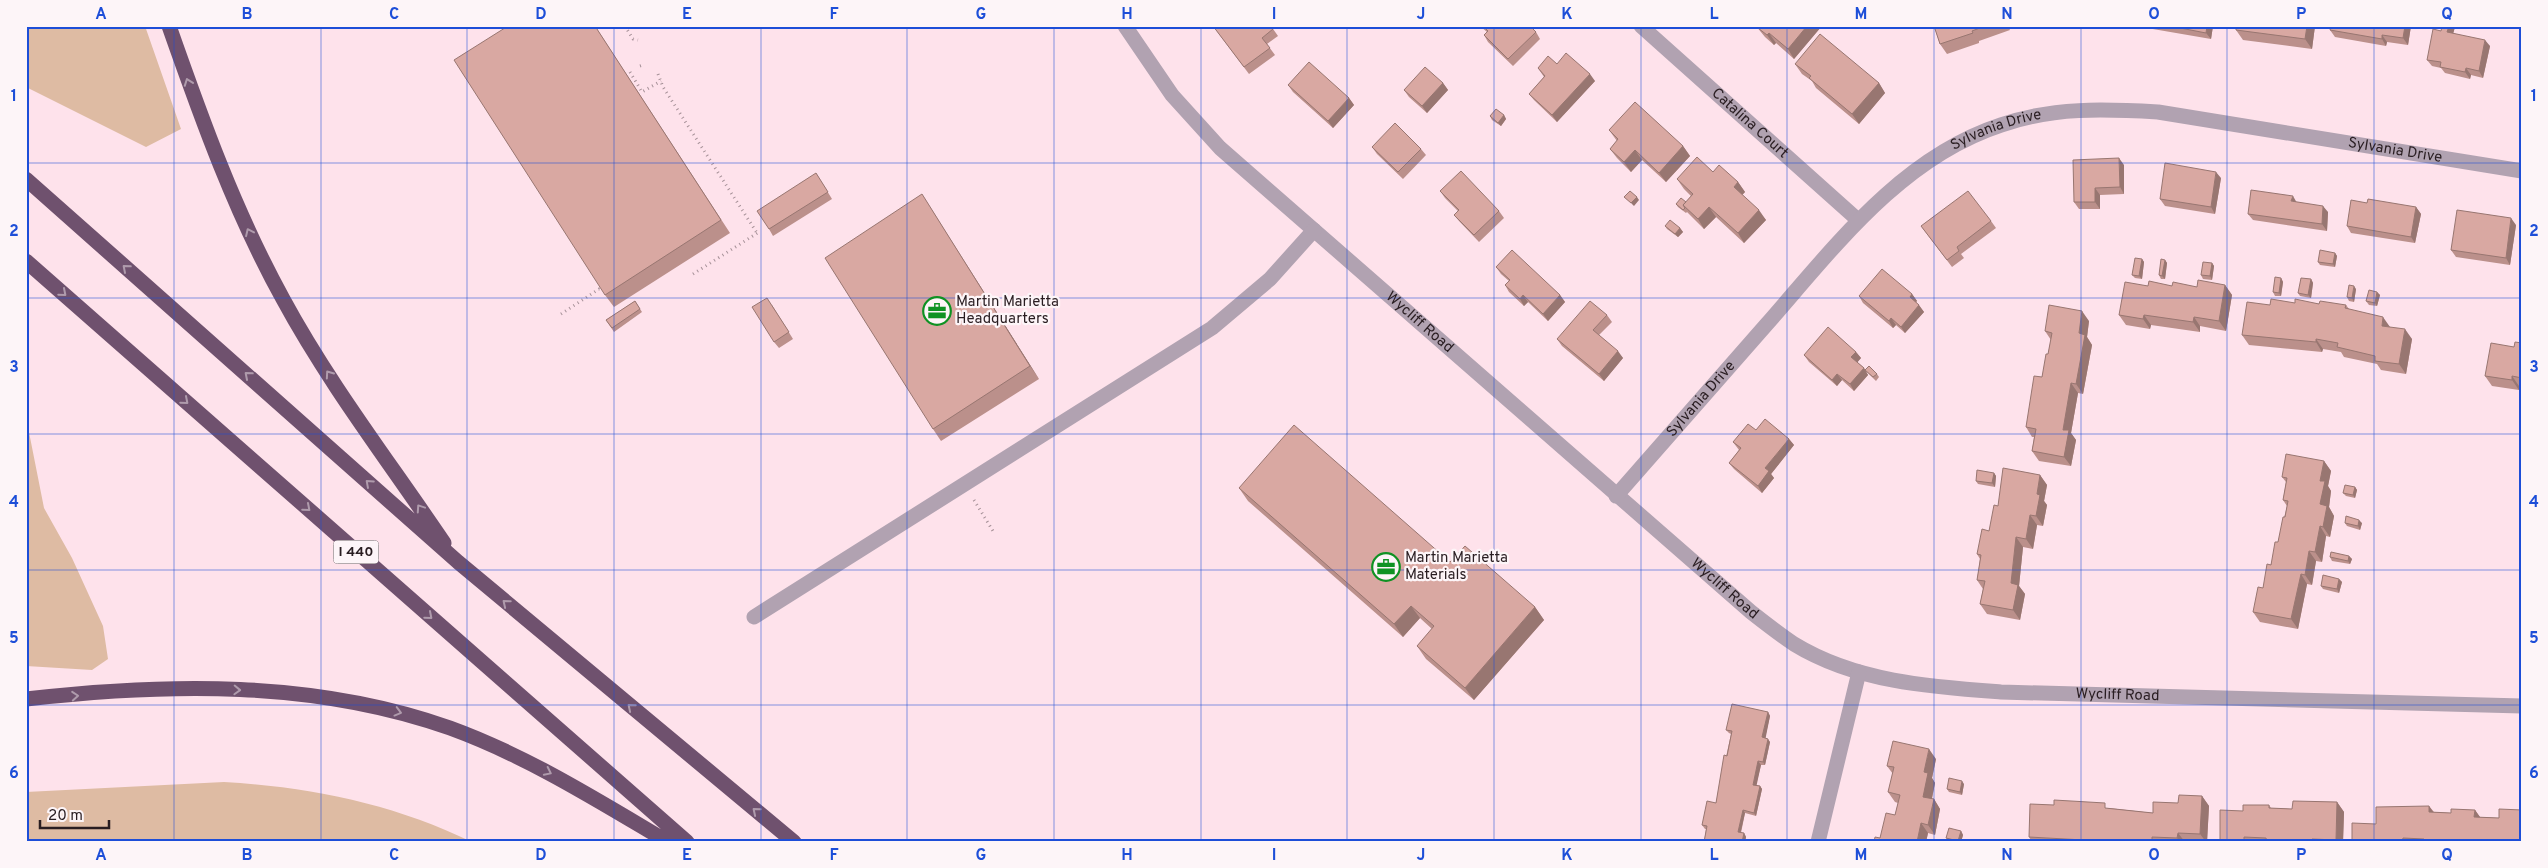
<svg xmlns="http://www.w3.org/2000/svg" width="2548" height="868" font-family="Overpass,sans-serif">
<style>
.green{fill:#debba3}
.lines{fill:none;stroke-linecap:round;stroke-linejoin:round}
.path{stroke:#a69198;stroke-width:3;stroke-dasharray:1 4;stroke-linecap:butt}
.minor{stroke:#b1a2b1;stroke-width:15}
.highway{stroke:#6f516e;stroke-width:15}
.wall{fill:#bb908b}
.shaded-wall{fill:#987671}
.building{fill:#d9a8a2;stroke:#987671}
.oneway{stroke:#af9bac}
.grid{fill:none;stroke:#1d4ed8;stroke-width:1;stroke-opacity:0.55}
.labels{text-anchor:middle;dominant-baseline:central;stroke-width:4.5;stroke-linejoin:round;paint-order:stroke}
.shield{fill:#fdf5f8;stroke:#695e62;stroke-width:1}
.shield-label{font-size:14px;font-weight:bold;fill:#291d21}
.street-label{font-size:15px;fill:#291d21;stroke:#fdf5f8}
.poi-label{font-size:15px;fill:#291d21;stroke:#fdf5f8;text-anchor:start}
.neatline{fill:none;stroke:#1d4ed8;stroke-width:2}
.grid-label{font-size:16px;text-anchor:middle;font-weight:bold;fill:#1d4ed8}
</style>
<rect width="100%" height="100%" fill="#fee2eb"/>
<path class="green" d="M26 26H145L181 129 146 147 26 87Z
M26 417 44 508 72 558 103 626 108 659 92 670 26 666Z
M224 782C311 787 394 804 472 842H26V792Z"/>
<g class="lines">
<path class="path" d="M625 26 633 39 638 40
M640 66 643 65
M630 72 642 92 661 81
M658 74 663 87 757 233
M693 274 759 232
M561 314 599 289 602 290
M974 500 993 531"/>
<g class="minor">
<path id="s1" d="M1125 26 1172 95 1220 148 1751 612C1765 623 1779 634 1794 644 1856 682 1931 687 2001 692L2522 706"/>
<path id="s2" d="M1641 26 1858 220"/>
<path id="s3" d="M1616 496C1666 439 1716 382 1766 325 1833 249 1900 158 2001 125 2053 107 2104 109 2158 112L2522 171"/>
<path d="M754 617 1212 328 1270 279 1314 230"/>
<path d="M1818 842 1859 672"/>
</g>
<path class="highway" d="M169 26C202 120 235 212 283 299 329 384 390 463 444 543
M26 179 458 562 794 842
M26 261 687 842
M26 699C168 683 314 680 450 728 527 756 597 800 668 842"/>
</g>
<path class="wall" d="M595 26 730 233 614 307 605 295Z
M1213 26H1271L1278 36 1267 44 1275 55 1249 74Z
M1480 26H1530L1536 32 1540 39 1513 66 1488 42 1484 35 1487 32Z
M1756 26H1821V27L1794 59 1776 43 1774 45 1765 37Z
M1934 26H2008L2010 30 1979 41V43L1947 54 1940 44Z
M2146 26H2213L2211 39 2147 28Z
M2236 26H2315L2312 49 2243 40 2236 30Z
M2331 26H2411L2408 45 2387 42 2386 46 2335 37 2330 30Z
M2455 27 2453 33 2490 46 2483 78 2471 75 2470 79 2445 73 2441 68 2432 66 2427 60 2441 31Z
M1557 64 1595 81 1557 122 1534 100 1529 94 1544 77 1538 68Z
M1795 64 1879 83 1885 93 1859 124 1816 88 1812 81 1802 74Z
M1443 83 1448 90 1427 113 1409 97 1404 90Z
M1288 85 1349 98 1354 105 1333 128 1293 92Z
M1504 115 1506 119 1501 126 1492 120 1490 116Z
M1609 130 1683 146 1690 156 1666 182 1642 160 1631 172 1617 158 1610 149 1617 141Z
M1372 147 1421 149 1426 155 1403 179 1377 154Z
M2124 165V194L2100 195V209H2079L2074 202Z
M1713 172 1738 182 1745 192 1742 195 1766 220 1744 243 1716 217 1704 229 1687 212 1686 213 1678 207 1676 204 1686 202 1691 196 1684 189 1677 179Z
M816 173 832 199 773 236 769 229Z
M2221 178 2215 214 2165 206 2160 199Z
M1440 191 1499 211 1504 218 1479 242 1459 221 1454 215 1458 211 1445 198Z
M2297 202 2328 212 2327 231 2253 220 2248 214Z
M2367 203 2416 207 2421 214 2415 243 2351 233 2347 226Z
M930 207 1039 379 941 441 933 429Z
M1991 221 1996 228 1961 254 1964 258 1952 267 1921 226Z
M2516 225 2510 265 2456 257 2451 250Z
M1665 226 1680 228 1683 232 1678 237 1667 229Z
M2335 253 2337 256 2335 267 2320 265 2318 262Z
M2142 259 2144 262 2142 279 2135 278 2132 275Z
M2165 260 2167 263 2165 279H2161L2159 275Z
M2212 263 2214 266 2212 280 2203 279 2201 275Z
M1496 267 1560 295 1565 302 1548 321 1528 302 1524 306 1509 292 1505 285 1509 281 1501 274Z
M2281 278 2283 282 2281 296H2275L2273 292Z
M2311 279 2313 283 2311 298 2300 296 2298 293Z
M2225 285 2232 295 2226 331 2200 326V332L2151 325 2150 329 2126 325 2119 315 2148 286H2172L2197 287Z
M2356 289 2354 302 2349 301 2347 297Z
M2377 292 2380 295 2377 306 2369 305 2366 301Z
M1912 294 1917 301 1916 302 1924 312 1905 333 1896 325 1893 328 1863 303 1859 296Z
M635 301 642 312 614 332 606 320Z
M2295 303 2346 305 2349 309 2390 327 2412 339 2406 374 2381 370 2377 364 2344 357 2341 352 2323 349 2322 352 2249 345 2242 335Z
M772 305 793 339 779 348 774 342Z
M1607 315 1612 322 1599 335 1623 358 1604 381 1562 346 1557 339Z
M2089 321 2087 337 2092 345 2083 394 2078 393 2071 433 2076 440 2071 466 2039 461 2032 451 2034 437H2032L2026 427 2042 377 2048 354 2051 340 2045 331Z
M2522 343V386H2519V390L2492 386 2485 376 2514 347Z
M1856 352 1861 358 1857 362 1864 368 1868 375 1854 391 1842 380 1837 386 1809 362 1804 355Z
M1865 370 1877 374 1879 377 1876 381Z
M1756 430 1789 439 1794 445 1771 474 1774 478 1762 493 1734 469 1729 463 1739 450 1733 442Z
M2324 461 2331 471 2328 486 2331 491 2329 507 2334 516 2330 537 2326 536 2322 562 2316 561 2312 585 2307 584 2298 629 2260 622 2253 612 2263 588 2278 542 2287 506 2283 500 2286 482 2282 477Z
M1994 473 1996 476 1995 487 1978 484 1976 481Z
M2040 475 2047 485 2044 501 2047 505 2043 526 2037 525 2033 549 2023 547 2019 586 2025 594 2020 620 1987 614 1980 604 1983 589 1977 580 1980 559 1977 554 1989 531 1998 506Z
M2355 487 2357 490 2355 498 2346 496 2343 493Z
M1239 488 1450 562 1535 607 1544 620 1474 700 1426 659 1417 646 1432 629 1420 618 1403 637 1248 501Z
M2345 523H2362L2360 530 2347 526Z
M2349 556 2352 559 2350 564 2332 561 2330 557Z
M2339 579 2342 582 2339 593 2323 589 2321 586Z
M1768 712 1770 716 1765 738 1770 742 1765 765H1761L1756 785 1760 786 1762 789 1756 816 1745 813 1741 833H1744L1746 837 1745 842H1704L1706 829H1705L1702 825 1716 803 1731 734 1729 733 1726 730Z
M1936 759 1932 778 1935 783 1932 799H1934L1940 809 1935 835 1928 833 1926 842H1874L1880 838 1895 815 1898 803 1895 802 1888 792 1893 774 1887 766Z
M1964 784 1962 795 1949 792 1947 789Z
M2202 796 2209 806 2207 842H2032L2029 837 2109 808 2153 813Z
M2337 802 2344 812 2343 842H2220L2243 811 2269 805 2271 808 2292 809Z
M2429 806 2434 812 2451 813 2475 810 2480 817 2499 818 2522 842H2352L2376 824Z
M1961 831 1963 835 1961 842H1951L1949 841 1946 838Z"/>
<path class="shaded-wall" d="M1807 26H1821V27L1794 59 1788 49Z
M2207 26H2213L2211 39 2206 33Z
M2307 26H2315L2312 49 2305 39Z
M2405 26H2411L2408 45 2403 38Z
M2449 26H2454L2455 27 2452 38 2447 32Z
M1769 33 1776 43 1774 45 1767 35Z
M2382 35 2387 42 2386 46 2382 39Z
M2485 40 2490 46 2483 78 2479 71Z
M2466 68 2471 75 2470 79 2465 72Z
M1590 74 1595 81 1557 122 1552 115Z
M1443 83 1448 90 1427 113 1422 106Z
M1879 83 1885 93 1859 124 1852 114Z
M1349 98 1354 105 1333 128 1328 121Z
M1504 115 1506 119 1501 126 1498 123Z
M1683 146 1690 156 1666 182 1659 173Z
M1635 150 1642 160 1631 172 1624 162Z
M2119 158 2124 165V194L2120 187Z
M2216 172 2221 178 2215 214 2211 207Z
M1738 182 1745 192 1740 197 1734 187Z
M2095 188 2100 195V209L2095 202Z
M922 194 930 207 1039 379 1030 366Z
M2293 196 2297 203 2291 201Z
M1637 197 1639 200 1634 206 1631 203Z
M2323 206 2328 212 2327 231 2322 224Z
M1709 207 1716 217 1704 229 1698 219Z
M2416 207 2421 214 2415 243 2411 237Z
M1759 210 1766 220 1744 243 1738 233Z
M2511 218 2516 225 2510 265 2506 258Z
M1680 228 1683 232 1678 237 1675 234Z
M2335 253 2337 256 2335 267 2333 264Z
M2142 259 2144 262 2142 279 2139 276Z
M2165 260 2167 263 2165 279 2162 276Z
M2212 263 2214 266 2212 280 2210 276Z
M2281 278 2283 282 2281 296 2279 293Z
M2311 279 2313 283 2311 298 2308 295Z
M2225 285 2232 295 2226 331 2219 321Z
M2354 286 2356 289 2354 302 2352 298Z
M2377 292 2380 295 2377 306 2375 303Z
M1912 294 1917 301 1914 304 1910 297Z
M1523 295 1528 302 1524 306 1520 299Z
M1560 295 1565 302 1548 321 1543 314Z
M1919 305 1924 312 1905 333 1901 327Z
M2082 311 2089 321 2087 337 2092 345 2083 394 2076 384 2079 333Z
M2144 315 2151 325 2150 329 2143 319Z
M2194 317 2200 326V332L2193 322Z
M2383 317 2390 327 2382 326Z
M1891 318 1896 325 1893 328 1889 321Z
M2405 329 2412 339 2406 374 2399 364Z
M2316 339 2323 349 2322 352 2316 342Z
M1618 351 1623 358 1604 381 1599 374Z
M1856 352 1861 358 1856 364 1851 357Z
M1864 368 1868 375 1854 391 1850 384Z
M1837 374 1842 380 1837 386 1832 380Z
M2512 376 2519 386V390L2512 380Z
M2071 383 2078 393 2071 433 2076 440 2071 466 2064 457 2063 430Z
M1789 439 1794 445 1771 474 1774 478 1762 493 1758 486 1765 468Z
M2324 461 2331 471 2328 486 2331 491 2329 507 2334 516 2330 537 2323 527 2320 504V481Z
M1994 473 1996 476 1995 487 1992 483Z
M2040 475 2047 485 2044 501 2047 505 2043 526 2036 516 2037 494Z
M2355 487 2357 490 2355 498 2353 495Z
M2030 515 2037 525 2033 549 2026 539Z
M2359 520 2362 523 2360 530 2358 526Z
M2320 526 2326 536 2322 562 2315 552Z
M2016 537 2023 547 2019 586 2025 594 2020 620 2013 610 2011 583Z
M2309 551 2316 561 2312 585 2305 575Z
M2349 556 2352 559 2350 564 2348 561Z
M2301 574 2307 584 2298 629 2291 619Z
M2339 579 2342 582 2339 593 2337 589Z
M1411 606 1420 618 1403 637 1394 624Z
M1535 607 1544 620 1474 700 1465 688Z
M1768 712 1770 716 1765 741 1762 737Z
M1768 739 1770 742 1765 765 1763 762Z
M1929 749 1936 759 1932 778 1935 783 1930 807 1923 797 1924 772Z
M1758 761 1761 765 1756 788 1753 785Z
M1962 781 1964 784 1962 795 1960 792Z
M1760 786 1762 789 1756 816 1754 813Z
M2202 796 2209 806 2207 842H2206L2200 834Z
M1934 799 1940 809 1935 835 1928 825Z
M2337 802 2344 812 2343 842H2337L2336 840Z
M2429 806 2436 816 2429 812Z
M1743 810 1745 813 1740 835 1738 832Z
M2475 810 2482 820 2474 817Z
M1921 823 1928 833 1926 842H1917Z
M1961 831 1963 835 1961 842H1958Z
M1744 833 1746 837 1745 842H1742Z
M2178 833 2185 842H2179L2177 838Z"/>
<path class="building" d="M508 26H595L721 220 605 295 454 60Z
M1213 26H1271L1273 29 1262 38 1270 48 1244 67Z
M1483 26H1530L1536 32 1508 59 1484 35 1488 31Z
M1759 26H1807L1788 49 1769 33 1767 35 1758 28Z
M1934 26H1985L1972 31 1973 33 1940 44Z
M2170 26H2207L2206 33Z
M2236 26H2307L2305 39 2236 30Z
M2331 26H2405L2403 38 2382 35V39L2330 30Z
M2442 26H2449L2447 32 2485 40 2479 71 2466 68 2465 72 2440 67 2441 62 2427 60 2433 29 2441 31Z
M1820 34 1879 83 1852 114 1809 78 1811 76 1795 64Z
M1566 53 1590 74 1552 115 1529 94 1545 76 1538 68 1548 56 1557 64Z
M1309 62 1349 98 1328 121 1288 85Z
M1425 67 1443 83 1422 106 1404 90Z
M1635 102 1683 146 1659 173 1635 150 1624 162 1610 149 1618 139 1609 130Z
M1496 109 1504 115 1498 123 1490 116Z
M1395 123 1421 149 1398 172 1372 147Z
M1697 157 1713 172 1719 165 1738 182 1734 187 1759 210 1738 233 1709 207 1698 219 1683 205 1693 194 1677 179Z
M2119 158 2120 187 2095 188V202H2074L2073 160Z
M2165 163 2216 172 2211 207 2160 199Z
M1461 171 1499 211 1474 235 1454 215 1459 210 1440 191Z
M816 173 828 192 769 229 757 211Z
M2251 190 2293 196 2291 201 2323 206 2322 224 2248 214Z
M1630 191 1637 197 1631 203 1624 197Z
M1968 191 1991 221 1957 247 1959 251 1947 260 1921 226Z
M922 194 1030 366 933 429 825 258Z
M1681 198 1686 202 1683 205 1685 208 1683 210 1676 204Z
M2368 199 2416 207 2411 237 2347 226 2351 200 2367 203Z
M2457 210 2511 218 2506 258 2451 250Z
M1670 220 1680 228 1675 234 1665 226Z
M1512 250 1560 295 1543 314 1523 295 1520 299 1505 285 1510 280 1496 267Z
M2320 250 2335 253 2333 264 2318 262Z
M2135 258 2142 259 2139 276 2132 275Z
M2161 259 2165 260 2162 276 2159 275Z
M2203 262 2212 263 2210 276 2201 275Z
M1882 269 1912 294 1910 297 1919 305 1901 327 1891 318 1889 321 1859 296Z
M2275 277 2281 278 2279 293 2273 292Z
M2301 278 2311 279 2308 295 2298 293Z
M2198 280 2225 285 2219 321 2194 317 2193 322 2144 315 2143 319 2119 315 2125 282 2148 286 2149 281 2172 286 2173 282 2197 287Z
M2349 285 2354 286 2352 298 2347 297Z
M2369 290 2377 292 2375 303 2366 301Z
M767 298 789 332 774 342 752 307Z
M2271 299 2295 303V299L2319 304 2320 301 2346 305 2345 308 2383 317 2382 326 2405 329 2399 364 2375 361V356L2337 347 2338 343 2316 339V342L2242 335 2247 302 2270 305Z
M635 301 640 309 612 328 606 320Z
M1590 301 1607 315 1593 330 1618 351 1599 374 1557 339Z
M2049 305 2082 311 2079 333 2085 335 2076 384 2071 383 2063 430H2069L2064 457 2032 451 2036 429 2026 427 2034 376 2042 377 2046 354H2048L2052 333 2045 331Z
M1828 327 1856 352 1851 357 1864 368 1850 384 1837 374 1832 380 1804 355Z
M2515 342 2522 343V378L2512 376V380L2485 376 2491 343 2514 347Z
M1869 366 1877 374 1873 377 1865 370Z
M1765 419 1789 439 1765 468 1769 471 1758 486 1729 463 1741 448 1733 442 1748 424 1756 430Z
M1294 425 1450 562 1465 546 1535 607 1465 688 1417 646 1434 626 1411 606 1394 624 1239 488Z
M2286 454 2324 461 2320 481H2325L2320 504 2327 506 2323 527 2320 526 2315 552 2309 551 2305 575 2301 574 2291 619 2253 612 2258 587 2263 588 2267 564 2271 565 2275 542H2278L2283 517H2285L2288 501 2283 500 2287 478 2282 477Z
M2003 468 2040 475 2037 494 2040 495 2036 516 2030 515 2026 539 2016 537 2011 583 2018 585 2013 610 1980 604 1985 581 1977 580 1981 555 1977 554 1982 529 1989 531 1994 505 1998 506Z
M1977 470 1994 473 1992 483 1976 481Z
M2345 485 2355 487 2353 495 2343 493Z
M2346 516 2359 520 2358 526 2345 523Z
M2331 552 2349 556 2348 561 2330 557Z
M2323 575 2339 579 2337 589 2321 586Z
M1732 704 1768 712 1762 737 1768 739 1763 762 1758 761 1753 785 1760 786 1754 813 1743 810 1738 832 1744 833 1742 842H1704L1707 826 1702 825 1707 801 1716 803 1724 755 1727 756 1732 731 1726 730Z
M1893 741 1929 749 1924 772 1928 773 1923 797 1934 799 1928 825 1921 823 1917 842H1874L1875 837 1880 838 1886 813 1895 815 1900 795 1888 792 1894 767 1887 766Z
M1949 778 1962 781 1960 792 1947 789Z
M2179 795 2202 796 2200 834 2178 833 2177 838 2152 837V842H2102V841L2029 837 2030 804 2054 805V800L2105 803V808L2153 813V802L2178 803Z
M2293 801 2337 802 2336 840 2312 839V842H2267L2266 838 2244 837V842H2220V810L2243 811V805H2269V808L2292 809Z
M2429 806V812L2451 813V809L2475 810 2474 817 2499 818V809L2522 810V842H2424V839L2403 838 2402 842H2352V823L2376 824V807Z
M1949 828 1961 831 1958 841 1946 838Z"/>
<defs><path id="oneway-chevron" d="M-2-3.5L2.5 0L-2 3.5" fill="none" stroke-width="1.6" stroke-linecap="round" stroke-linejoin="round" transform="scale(1.25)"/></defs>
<g class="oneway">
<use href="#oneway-chevron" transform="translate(188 82) rotate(-110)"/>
<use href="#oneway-chevron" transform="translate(249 232) rotate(-115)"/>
<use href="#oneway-chevron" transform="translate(126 268) rotate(-139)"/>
<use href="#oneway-chevron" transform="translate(63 293) rotate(41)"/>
<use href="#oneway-chevron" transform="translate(329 374) rotate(-125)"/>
<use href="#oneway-chevron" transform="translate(248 375) rotate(-139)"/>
<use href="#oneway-chevron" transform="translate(185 401) rotate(41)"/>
<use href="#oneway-chevron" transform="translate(369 483) rotate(-138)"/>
<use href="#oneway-chevron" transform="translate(307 508) rotate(41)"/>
<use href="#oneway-chevron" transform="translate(420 508) rotate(-124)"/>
<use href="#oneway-chevron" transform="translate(506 603) rotate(-140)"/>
<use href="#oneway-chevron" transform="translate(429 616) rotate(41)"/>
<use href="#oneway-chevron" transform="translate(237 690) rotate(2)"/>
<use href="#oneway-chevron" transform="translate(75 696) rotate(-4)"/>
<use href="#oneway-chevron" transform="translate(631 707) rotate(-140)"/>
<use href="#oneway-chevron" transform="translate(398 712) rotate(15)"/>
<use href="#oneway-chevron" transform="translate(548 772) rotate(26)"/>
<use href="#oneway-chevron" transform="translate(756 811) rotate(-140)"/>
</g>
<path class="grid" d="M174 26V842M321 26V842M467 26V842M614 26V842M761 26V842M907 26V842M1054 26V842M1201 26V842M1347 26V842M1494 26V842M1641 26V842M1787 26V842M1934 26V842M2081 26V842M2227 26V842M2374 26V842M26 163H2522M26 298H2522M26 434H2522M26 570H2522M26 705H2522"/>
<defs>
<symbol id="office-ring" viewBox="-11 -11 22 22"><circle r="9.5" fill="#fdf5f8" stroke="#0f9223" stroke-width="1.5"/><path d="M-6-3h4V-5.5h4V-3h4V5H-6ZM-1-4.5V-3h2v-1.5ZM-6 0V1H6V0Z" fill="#0f9223"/></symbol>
</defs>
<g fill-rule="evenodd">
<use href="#office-ring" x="921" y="295" width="32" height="32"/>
<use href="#office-ring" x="1370" y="551" width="32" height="32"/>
</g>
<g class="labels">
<rect class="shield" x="333.5" y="540.5" width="45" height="23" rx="4"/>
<g class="shield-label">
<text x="356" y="552">I 440</text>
</g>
<g class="street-label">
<text stroke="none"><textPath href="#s2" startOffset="146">Catalina Court</textPath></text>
<text stroke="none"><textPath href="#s3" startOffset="534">Sylvania Drive</textPath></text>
<text stroke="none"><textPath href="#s3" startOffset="939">Sylvania Drive</textPath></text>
<text stroke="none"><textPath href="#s1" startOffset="420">Wycliff Road</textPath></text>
<text stroke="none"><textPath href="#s3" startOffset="129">Sylvania Drive</textPath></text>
<text stroke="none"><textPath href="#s1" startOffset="825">Wycliff Road</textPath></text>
<text stroke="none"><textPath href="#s1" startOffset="1245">Wycliff Road</textPath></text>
</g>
<g class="poi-label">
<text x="956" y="302">Martin Marietta<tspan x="956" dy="17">Headquarters</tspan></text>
<text x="1405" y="558">Martin Marietta<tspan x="1405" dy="17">Materials</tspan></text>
</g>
</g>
<rect width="2548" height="868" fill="none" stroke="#fdf5f8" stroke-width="55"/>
<path d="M40 820v8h69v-8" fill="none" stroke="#291d21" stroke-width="2.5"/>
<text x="48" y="820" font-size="15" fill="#291d21" stroke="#fdf5f8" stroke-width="4" paint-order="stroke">20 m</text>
<rect x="28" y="28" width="2492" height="812" class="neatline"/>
<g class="grid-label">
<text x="101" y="19">A</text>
<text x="247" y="19">B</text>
<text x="394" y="19">C</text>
<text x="541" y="19">D</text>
<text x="687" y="19">E</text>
<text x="834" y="19">F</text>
<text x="981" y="19">G</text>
<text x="1127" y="19">H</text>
<text x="1274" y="19">I</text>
<text x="1421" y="19">J</text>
<text x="1567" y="19">K</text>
<text x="1714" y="19">L</text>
<text x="1861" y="19">M</text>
<text x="2007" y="19">N</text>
<text x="2154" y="19">O</text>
<text x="2301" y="19">P</text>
<text x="2447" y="19">Q</text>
<text x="14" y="101">1</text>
<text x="2534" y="101">1</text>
<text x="14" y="236">2</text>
<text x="2534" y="236">2</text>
<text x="14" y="372">3</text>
<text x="2534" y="372">3</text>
<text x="14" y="507">4</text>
<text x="2534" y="507">4</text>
<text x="14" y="643">5</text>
<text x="2534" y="643">5</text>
<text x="14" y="778">6</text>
<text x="2534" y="778">6</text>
<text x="101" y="860">A</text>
<text x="247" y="860">B</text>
<text x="394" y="860">C</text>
<text x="541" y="860">D</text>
<text x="687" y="860">E</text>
<text x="834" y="860">F</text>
<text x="981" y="860">G</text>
<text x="1127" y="860">H</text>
<text x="1274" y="860">I</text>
<text x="1421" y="860">J</text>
<text x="1567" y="860">K</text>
<text x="1714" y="860">L</text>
<text x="1861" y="860">M</text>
<text x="2007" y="860">N</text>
<text x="2154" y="860">O</text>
<text x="2301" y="860">P</text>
<text x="2447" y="860">Q</text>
</g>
</svg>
